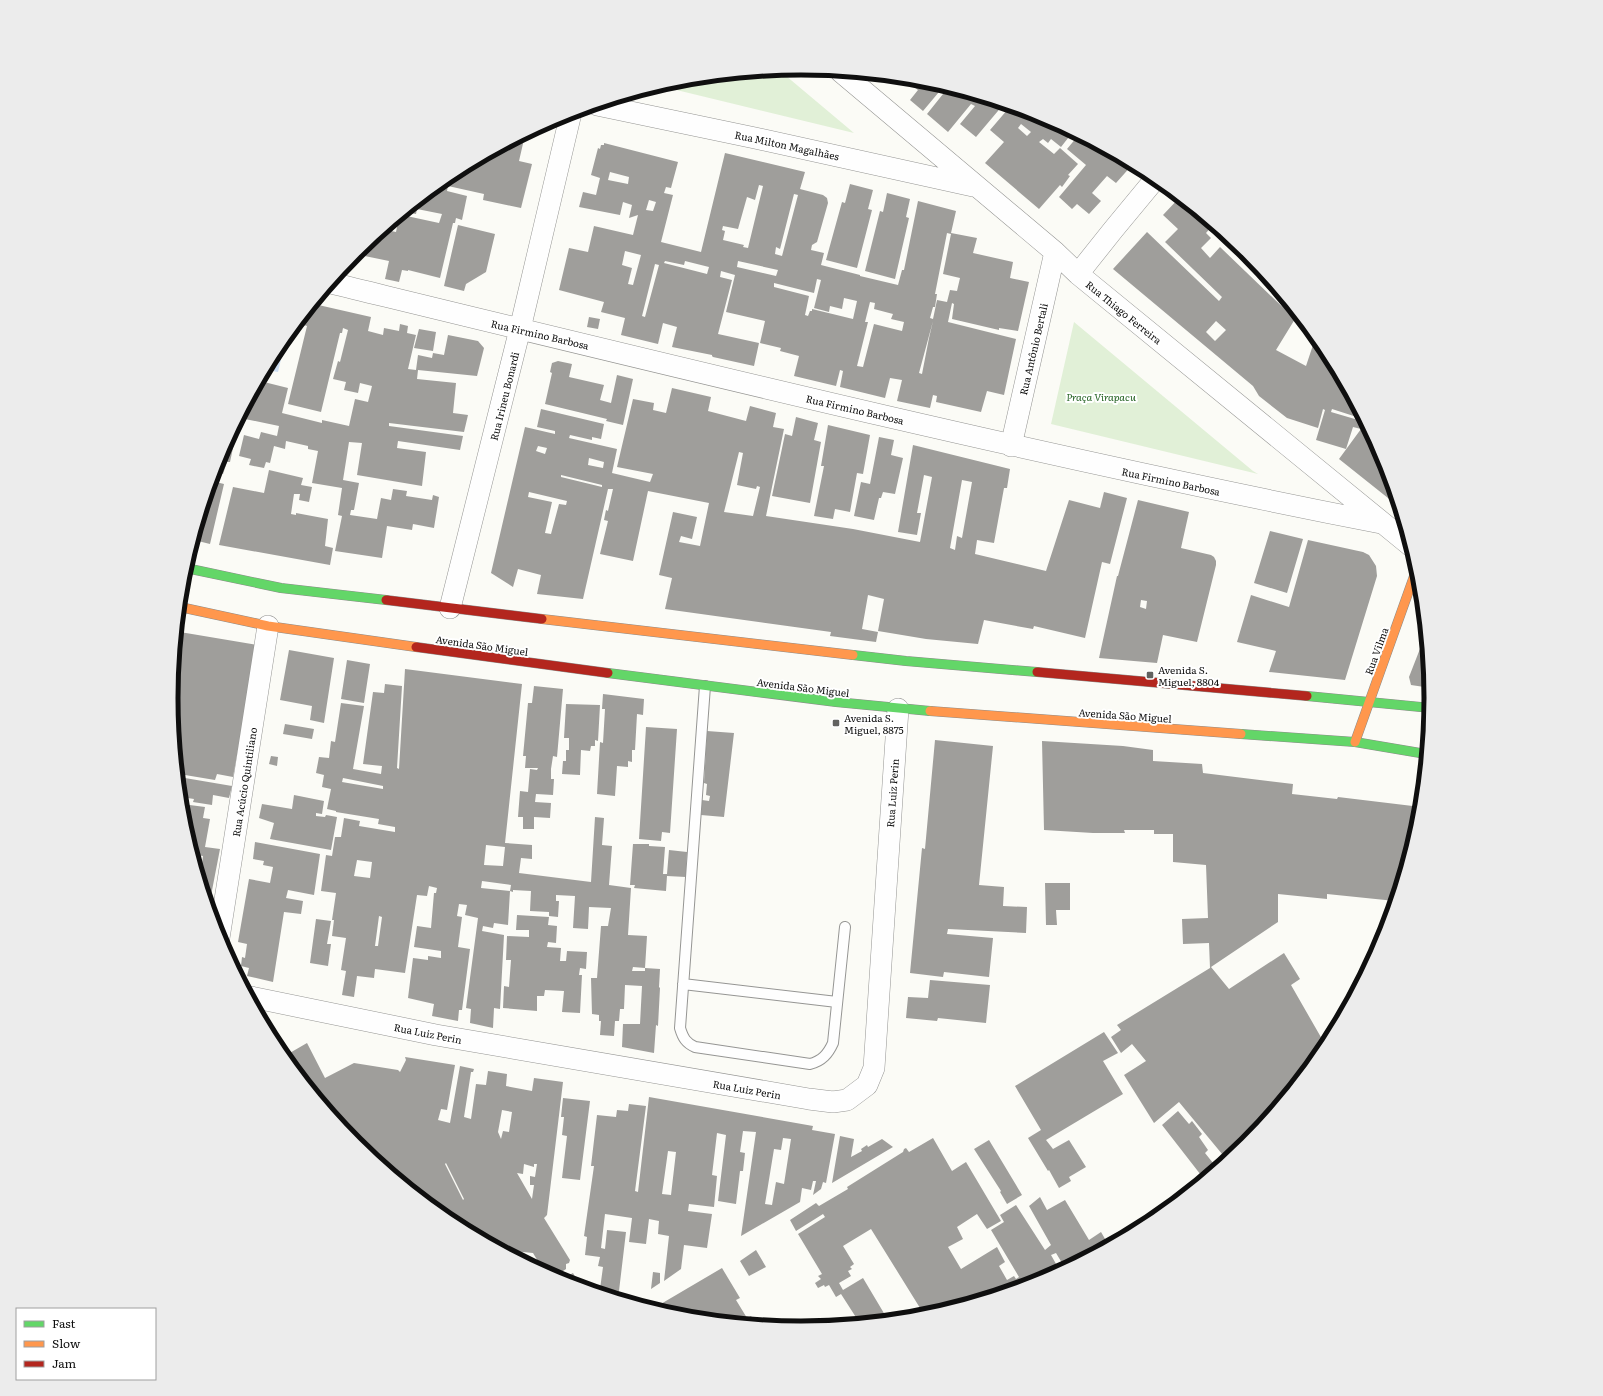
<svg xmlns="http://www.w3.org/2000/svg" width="1603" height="1396" font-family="Literata,serif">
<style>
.green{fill:#e1f0d7}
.water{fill:#cedff3}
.building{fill:#9f9e9b;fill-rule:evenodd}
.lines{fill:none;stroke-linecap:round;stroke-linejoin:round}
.lane-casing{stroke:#959593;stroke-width:12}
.street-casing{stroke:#959593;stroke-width:22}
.fast-casing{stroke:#8c8c8a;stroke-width:10}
.slow-casing{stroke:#8c8c8a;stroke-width:10}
.jam-casing{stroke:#8c8c8a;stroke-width:10}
.lane{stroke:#fefefe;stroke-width:10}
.street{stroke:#fefefe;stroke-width:21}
.fast{stroke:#63d668;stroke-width:9}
.slow{stroke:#ff974d;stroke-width:9}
.jam{stroke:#b3261e;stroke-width:9}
.poi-dot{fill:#626260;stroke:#fff;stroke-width:1.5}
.labels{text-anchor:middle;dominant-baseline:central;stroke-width:4;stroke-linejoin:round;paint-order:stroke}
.street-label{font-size:10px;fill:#0f0f0f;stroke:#fff}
.park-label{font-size:10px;font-style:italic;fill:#256324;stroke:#fff}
.poi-label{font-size:10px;fill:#0f0f0f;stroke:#fff;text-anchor:start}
.rim{fill:none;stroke:#0f0f0f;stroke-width:5}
</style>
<rect width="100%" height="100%" fill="#fbfbf6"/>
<path class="green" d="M779 70 854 133 660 86 679 80Z
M1074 322 1253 471 1258 474 1051 424Z"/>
<path class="water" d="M286 338 278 372 266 370 278 348Z"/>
<path class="building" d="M908 79 925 80 944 86 923 111 910 100 918 90 906 81Z
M947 87 1043 116 1072 133 1073 132 1133 164 1116 183 1107 176 1092 193 1101 201 1089 214 1077 204 1072 209 1059 197 1086 165 1067 149 1077 137 1072 133 1061 147 1051 139 1048 143 1043 139 1039 142 1054 154 1060 148 1078 164 1068 175 1070 176 1062 187 1060 185 1039 209 985 163 1004 142 990 130 1008 109 1003 105 976 137 960 124 975 106 971 104 948 132 927 114 947 89H946ZM1021 124 1031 132 1027 136 1018 128Z
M525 135 519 161 532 164 521 208 483 200 484 194 448 186 447 191 467 196 462 220 456 218 455 223H453L440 278 408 270V271L402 270 399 282 385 279 389 261 355 254 392 223 391 231 396 232 399 217 402 215 439 223 442 214 417 209 416 214 406 212 452 174Z
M604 143 678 162 671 188 666 187 664 193 673 195 661 242 701 252 725 153 805 172 800 189 823 195 827 198 828 203 817 242 812 245 811 250 824 253 821 265 860 275V276L898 285 902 270H904L918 201 956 211 951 233 977 238 973 253 1013 262 1010 278 1029 282 1018 331 999 328V330L952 319 954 304 952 303 948 322 1016 339 1004 395 987 391 981 412 936 402 937 396 933 395 930 408 897 401 902 380 890 378 885 398 840 387 843 371 840 370 836 386 794 376 799 356 780 351 781 348 760 343 765 321 726 312 735 275 721 271 720 277 732 280 718 334 759 343 754 366 713 357 712 356V355L672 347 677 327 663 323 658 344 621 335 625 318 601 312 604 302 559 290 569 248 588 252 594 226 633 235 638 215 629 218 632 205 623 202 620 215 579 207 583 192 596 195 600 178 591 175 598 148 600 149 601 145H604ZM610 172 629 177 628 184 608 180ZM759 185 763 186 748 248 743 247 744 245 723 240 725 231 722 230 723 226 738 229 747 197 755 200ZM794 194 798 195 782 256 775 254 776 247 780 249ZM649 200 656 202 653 211 646 210ZM947 233 951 234 943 274 960 278 957 291 950 290 947 302 937 300 933 319 930 318 933 307H935L937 294H935ZM625 251 641 255 633 285 628 284 632 268 622 265ZM665 261 684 265 685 261 709 267 707 274 664 263ZM738 261 778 270 776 276 737 267ZM655 264 659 265 645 317 642 316ZM817 279 821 280 814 308 829 312 830 306 842 309 844 298 857 301 853 319 812 309V311H810L808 316 805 315 809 296 774 287V283L814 293ZM870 302 875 303 874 309 893 314 891 319 904 322 902 331 874 324 863 367 857 366 868 322H865ZM933 321 929 338 922 374 919 373Z
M850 184 873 190 868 209 872 210 857 268 826 260 842 202 845 203Z
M887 193 910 199 906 217 909 218 895 279 865 271 880 211 883 212Z
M1180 197 1213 225 1206 233 1211 238 1201 248 1210 258 1220 247 1295 319 1276 350 1306 366 1316 336 1325 348 1337 370 1335 376 1341 378 1363 419 1332 409 1331 412 1365 422 1384 457 1398 506 1339 459 1361 429 1353 427 1346 449 1316 440 1325 410 1323 409 1318 428 1287 418 1259 396 1253 386 1113 269 1147 232 1219 301 1222 297 1165 242 1178 229 1163 215ZM1216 321 1226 330 1215 341 1206 332Z
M458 225 495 234 486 272 466 284 464 291 444 286Z
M314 304 371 317 368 331 383 335 384 328 399 331 400 324 408 326 407 333 416 335 408 369 416 370 418 355 432 358 433 353 444 355 448 335 478 341 484 348 477 376 418 370 417 379 456 383 453 413 468 415 464 432 389 423V426L463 436 460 450 398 441 397 448 426 452 422 486 357 475 362 443 349 442 343 480 359 483 354 510H351L350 515 377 519 381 498 391 500 393 489 407 491 406 496 432 500 433 495 439 497 434 528 413 524 412 530 387 526 382 558 335 551 342 516 338 515 342 488 312 483 318 451 308 449V446L286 441 285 449 274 446 270 463 266 462 264 468 249 465 251 459 239 456 244 435 259 439 261 432 277 436 279 426 240 418 260 381 288 388 282 413 322 423V420L349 426 355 399 368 402 372 386 360 383 358 393 344 390 346 382 333 379 338 361 340 362 348 330 343 328 342 333H340L321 412 288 404 307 326 304 325 307 313Z
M589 317 600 319 598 329 587 327Z
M419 329 436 332 433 351 414 348Z
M558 361 572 364 569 377 604 385 600 400 611 403 617 375 633 379 623 425 606 421 607 419 545 404 552 373 550 372 552 363Z
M672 388 711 397 708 411 746 421 750 406 776 413 773 427 784 429 766 516 853 529 920 542 932 477 924 475 917 513H921L917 535 898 532 913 445 1010 469 1007 488H1004L994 543 977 540 975 554 1046 571 1069 500 1100 508 1104 492 1127 498 1110 564 1102 562 1085 638 1034 626 1033 629 984 620 978 644 926 639 878 631 884 599 868 595 862 629 878 632 876 642 830 636 831 632 665 609 672 578 659 575 673 512 697 517 692 539 681 536 679 542 700 546 709 503 648 491 633 561 600 554 608 521 604 520 606 510 608 511 613 489H608L583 599 537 594 541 575 518 569 513 587 491 573 525 427 555 434V431L537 427 541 409 604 424 601 439 592 437V440L570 435 569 438 617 449 612 473 650 482 653 474 617 467 633 399 654 403 653 410 666 413ZM538 446 547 448 545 454 536 451ZM739 452 743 453 737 485 756 489 757 486 760 487 753 516 724 512ZM589 458 604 462 603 468 588 465ZM561 475 602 485V487L561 477ZM962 480 972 482 962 538 957 536 955 550 950 548ZM529 492 567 501 566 505 559 504 551 534 545 533 552 502 528 497Z
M796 417 818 423 814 440 821 442 810 503 772 496 785 434 792 436Z
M239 420 230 462H227L223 474 215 472 220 457Z
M828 425 870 435 863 474 857 473 850 512 835 509 833 519 814 516 824 466H821Z
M879 437 894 440 891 455 903 458 895 494 883 492 881 498H879L874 520 854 516 861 482 870 484Z
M269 470 303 478 301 485 312 487 309 502 299 500 300 494H294L291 514 296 515V513L328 519 325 546 333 548 330 565 219 545 233 487 264 493Z
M212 481 224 484 210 544 194 540Z
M1138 500 1189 512 1181 548 1211 555 1214 557 1216 561V565L1197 642 1163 635 1157 663 1099 658 1117 576H1118ZM1141 600 1147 601 1146 609 1140 607Z
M1270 531 1303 539 1287 593 1254 583Z
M1308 540 1363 552 1369 555 1376 566 1377 576 1345 680 1269 672 1276 651 1237 642 1251 595 1289 607Z
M180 632 257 645 233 777 217 774 215 780 179 774 172 698Z
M1425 636 1431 688 1411 685 1409 677Z
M289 650 334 658 324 723 310 720 312 706 280 700Z
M347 660 370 664 364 703 341 699Z
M405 669 522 684 505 843 532 845V859L521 858 519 873 591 882 595 817 604 818 602 845 612 846 609 885 631 888 628 935 647 936 645 968 633 967 632 971H645V968L660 969 659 987 660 988 658 1026 656 1025 654 1053 622 1047 623 1024H640L642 986 625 985 624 1009H620L619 1021H615L614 1036 600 1035 601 1021H599V1015L592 1014 591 978H597L601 926H608L611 908 589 907 588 929 573 928 575 896 556 895V901H559L558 917 549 916V912L530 911 531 891 513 890V892L510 891 508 925 494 923 493 928 483 926 482 931 504 935 500 1009 494 1008 493 1028 470 1023 471 1009 466 1008 478 918 465 915 467 905 459 904 457 916 462 917 458 947 470 949 462 1010H459L458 1021 432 1016 434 1004 408 998 413 958 428 960V956L441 958V951L414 947 417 926 431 928 434 893H436L437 888 429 886 427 896 417 895 405 973 375 969 374 978 357 976 354 997 342 995 346 971 341 970 346 938 332 936 334 920H332L336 893 321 891 326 855 332 856 335 837H341L344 818 360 821 359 826 395 832V827L378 824 379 819 336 812V811L327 809 331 789 322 787 324 775 316 773 319 757 329 758 331 741 335 742 341 703 364 706 353 769 381 774 382 766 363 764 373 692 384 693 385 684 402 686 397 768 399 769ZM343 778 383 786V789L342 782ZM486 845 505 847 503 866 484 865ZM357 860 372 862 370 878 354 876ZM482 881 511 885 510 891 481 888ZM379 916 382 917 378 946H375Z
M534 686 563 689 557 757 553 756 551 769V779H554L553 795 536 794 535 802 551 803 550 818 534 817V829H523V817H518L520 791 528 792 530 769 537 770 538 768H525L526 756H523L528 703H532Z
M603 694 644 699 643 715 637 714 635 750H632V762L628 761V767L617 766 615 796 597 794 600 742 603 743 605 709H602Z
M566 704 600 705 598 741 595 740V746H591L590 751 581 750 580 775 562 774 563 761H566V750H569V738H564Z
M285 724 314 729 312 739 283 734Z
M646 727 677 729 670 833 662 832 661 841 639 839Z
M707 731 734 733 724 817 701 815 702 800 709 801 710 796 706 795 707 784 704 783Z
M935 740 993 746 979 885 1004 887 1003 906 1027 907 1026 933 948 929 947 934 993 938 989 977 944 972 943 977 910 973 922 848 925 849Z
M1042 741 1123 746 1153 750V761L1202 764 1203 773 1293 784 1292 794 1337 799 1338 797 1421 807 1419 821 1395 901 1327 894V899L1278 894V922L1211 967 1229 989 1284 953 1300 979 1291 985 1326 1046 1247 1144 1227 1160 1179 1102 1154 1123 1124 1075 1146 1061 1132 1044 1121 1053 1111 1037 1121 1030 1117 1025 1210 968 1209 943 1183 944 1182 919 1208 918 1206 865 1173 862V834H1154V830H1124L1125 833H1093L1044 830Z
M271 756 278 757 277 766 269 764Z
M179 777 232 786 229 798 213 795 212 805 193 802 194 799 181 797Z
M294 795 324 801 322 814 316 813V816L325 817 326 815 337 817 331 850 270 839 274 823 259 818 262 804 292 809Z
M182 804 205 807 203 818 210 819 205 847 220 849 209 906 197 864H202L203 856 196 855 195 860 184 821Z
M255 842 320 854 314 895 288 890 286 898 303 901 301 914 284 912 273 982 247 976 249 968 241 966 242 957 245 958 247 944 238 942 249 879 270 883 273 867 263 865 264 861 253 859Z
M633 844H649V846L665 847 663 874H667L669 850 687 852 686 877 667 876 666 891 634 888 635 885H630Z
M1045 883H1070V910H1056L1057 925H1046Z
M517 915 549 917 548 925 557 926 556 943 548 942 547 947 561 948 560 961H566L567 951 587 952 586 969 580 968 579 975H582L580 1013 562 1012 564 991 545 990 544 996H537V1011L503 1008 504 986 509 987 511 960H506L507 936 529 937V930H516Z
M316 919 331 921 327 944H331L328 966 310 963Z
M930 980 990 985 986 1023 938 1018 937 1021 906 1018 908 997 928 998Z
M1104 1032 1118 1053 1103 1061 1123 1094 1046 1140 1053 1149 1069 1140 1086 1167 1069 1177 1071 1181 1059 1188 1049 1170 1048 1171 1028 1138 1041 1130 1015 1086Z
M307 1043 325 1078 354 1063 398 1070 400 1072 406 1060 405 1057 455 1065 447 1110 441 1109 438 1120 450 1123 460 1066 474 1069 473 1072H471L464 1117 471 1119 476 1084 486 1085 488 1071 507 1074 506 1086 532 1091 534 1078 563 1082 547 1215 544 1218 570 1260 569 1263 566 1264V1269L560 1273 563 1278 573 1273 580 1286 554 1277 552 1272 560 1273 556 1270 542 1268 533 1253 503 1250 482 1238 478 1229 471 1232 451 1222 356 1143 297 1072 288 1054ZM502 1110 512 1112 509 1132 503 1131 501 1139 498 1132ZM446 1163 464 1199 463 1200 445 1164ZM524 1164 534 1167V1164H537L535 1177 530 1176V1185H534L532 1199 517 1173 523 1174Z
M649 1097 813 1126 812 1130 835 1134 826 1183 823 1182 821 1189 813 1195 816 1181H813L811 1190 802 1188 800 1202 741 1236 756 1132 743 1131 740 1152 745 1153 743 1171H740L736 1204 718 1201 726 1135 717 1133 712 1175 717 1176 714 1207 689 1204 688 1211 712 1214 707 1248 684 1245 681 1269 664 1281 669 1236 658 1234 659 1221 649 1219 646 1244 629 1242 632 1218 605 1214 601 1248 605 1249 607 1230 626 1232 619 1291 600 1289 603 1267 598 1266 600 1257 585 1255 587 1237 584 1236 594 1166H591L597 1115 616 1117 617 1110 628 1111 629 1104 646 1106 635 1191 638 1192ZM783 1138 791 1139 784 1184 776 1182 772 1205 765 1204 774 1149 781 1150ZM668 1151 676 1152 671 1195 662 1194Z
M563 1098 590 1101 580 1180 562 1178 567 1136 562 1135 564 1117H561Z
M1178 1111 1189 1124 1192 1121 1202 1134 1199 1137 1208 1150 1205 1153 1217 1168 1204 1179 1162 1125Z
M840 1136 854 1139 851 1157 862 1151 861 1149 867 1145 868 1147 882 1139 893 1147 832 1183Z
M933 1138 952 1171 966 1162 1001 1221 987 1229 977 1214 957 1227 963 1239 948 1247 961 1269 997 1247 1005 1262 999 1266 1007 1280 1014 1276 1016 1279 1019 1277 991 1230 1004 1222 1000 1215 1016 1205 1045 1250 1051 1245 1029 1206 1040 1197 1047 1210 1065 1200 1089 1240 1101 1232 1108 1244 1065 1268 1056 1253 1051 1255 1060 1271 1042 1280 925 1316 871 1229 843 1246 854 1264 850 1267 852 1269 848 1271 851 1276 839 1283 843 1290 863 1278 888 1320 859 1322 841 1294 836 1297 829 1285 825 1287 824 1285 818 1288 815 1283 821 1279 818 1276 822 1274 798 1234 825 1217 823 1214 796 1231 790 1220 816 1203 819 1206 848 1189 847 1187 903 1152 904 1149 906 1148 909 1152Z
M989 1140 1022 1195 1007 1204 1000 1192 1001 1191 974 1149Z
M756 1250 766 1267 749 1276 740 1261Z
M722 1268 740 1298 736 1300 747 1318 751 1316 756 1324 678 1316 654 1308Z
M653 1272 660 1273V1283L651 1289Z
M814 1321 818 1326 803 1328Z"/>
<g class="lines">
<defs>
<path id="lane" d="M705 686 680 1028C683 1038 686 1043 695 1047L810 1064C822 1061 828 1054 833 1043L845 927
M683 984 837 1002"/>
<path id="street" d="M841 72 1055 252 1078 274 1411 546
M597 105 755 138 973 186
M1078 274 1113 230 1156 178
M331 283C680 368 1029 454 1381 523
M1011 446 1055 252
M450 608 520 329 571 113
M219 938 268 626
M251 997 436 1035 809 1099 833 1102 847 1100 867 1085 874 1068 898 709"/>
<path id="fast" d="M186 568 281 588 386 600
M853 655 906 661 1037 672
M608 673 836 702 930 711
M1307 696 1431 708
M1241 734 1355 742 1426 754"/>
<path id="slow" d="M180 607 268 626 416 647
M542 619 853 655
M930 711 1241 734
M1355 742 1417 568"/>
<path id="jam" d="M386 600 542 619
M416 647 608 673
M1037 672 1307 696"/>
</defs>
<use href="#lane" class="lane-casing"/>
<use href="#street" class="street-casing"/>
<use href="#fast" class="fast-casing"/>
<use href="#slow" class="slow-casing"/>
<use href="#jam" class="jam-casing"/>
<use href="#lane" class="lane"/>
<use href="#street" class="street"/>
<use href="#fast" class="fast"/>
<use href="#slow" class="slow"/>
<use href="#jam" class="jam"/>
</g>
<g class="poi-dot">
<rect x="1146" y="671" width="8" height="8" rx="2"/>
<rect x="832" y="719" width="8" height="8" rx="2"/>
</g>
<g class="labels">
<g class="street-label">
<text transform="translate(787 145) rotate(12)">Rua Milton Magalhães</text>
<text transform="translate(1124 312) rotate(39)">Rua Thiago Ferreira</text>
<text transform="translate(540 334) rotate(13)">Rua Firmino Barbosa</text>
<text transform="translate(1033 349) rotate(-77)">Rua Antônio Bertali</text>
<text transform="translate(504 396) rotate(-76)">Rua Irineu Bonardi</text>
<text transform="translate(855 409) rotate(13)">Rua Firmino Barbosa</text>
<text transform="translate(1171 481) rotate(12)">Rua Firmino Barbosa</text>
<text transform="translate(482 645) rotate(8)">Avenida São Miguel</text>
<text transform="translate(1376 651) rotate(-70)">Rua Vilma</text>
<text transform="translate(803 687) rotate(7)">Avenida São Miguel</text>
<text transform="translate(1125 715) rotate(4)">Avenida São Miguel</text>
<text transform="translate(244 782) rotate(-81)">Rua Acúcio Quintiliano</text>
<text transform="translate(892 793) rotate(-86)">Rua Luiz Perin</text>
<text transform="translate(428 1033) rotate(11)">Rua Luiz Perin</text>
<text transform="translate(747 1089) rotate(10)">Rua Luiz Perin</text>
</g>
<g class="park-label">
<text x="1101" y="396">Praça Virapacu</text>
</g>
<g class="poi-label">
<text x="1158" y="669">Avenida S.<tspan x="1158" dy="12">Miguel, 8804</tspan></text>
<text x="844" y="717">Avenida S.<tspan x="844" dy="12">Miguel, 8875</tspan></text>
</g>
</g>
<path d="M0 0H1603V1396H0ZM178 698a623 623 0 1 1 1246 0a623 623 0 1 1-1246 0Z" fill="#ececec" fill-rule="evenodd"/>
<path class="rim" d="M178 698a623 623 0 1 1 1246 0a623 623 0 1 1-1246 0Z"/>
<rect x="16" y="1308" width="140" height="72" fill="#ffffff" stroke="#9f9f9f"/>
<rect x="24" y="1321" width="20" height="6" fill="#63d668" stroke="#9f9f9f"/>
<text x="52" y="1328" font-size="12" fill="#0f0f0f">Fast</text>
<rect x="24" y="1341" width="20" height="6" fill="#ff974d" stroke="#9f9f9f"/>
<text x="52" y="1348" font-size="12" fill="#0f0f0f">Slow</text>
<rect x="24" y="1361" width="20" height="6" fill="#b3261e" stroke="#9f9f9f"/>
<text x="52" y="1368" font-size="12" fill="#0f0f0f">Jam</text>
</svg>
